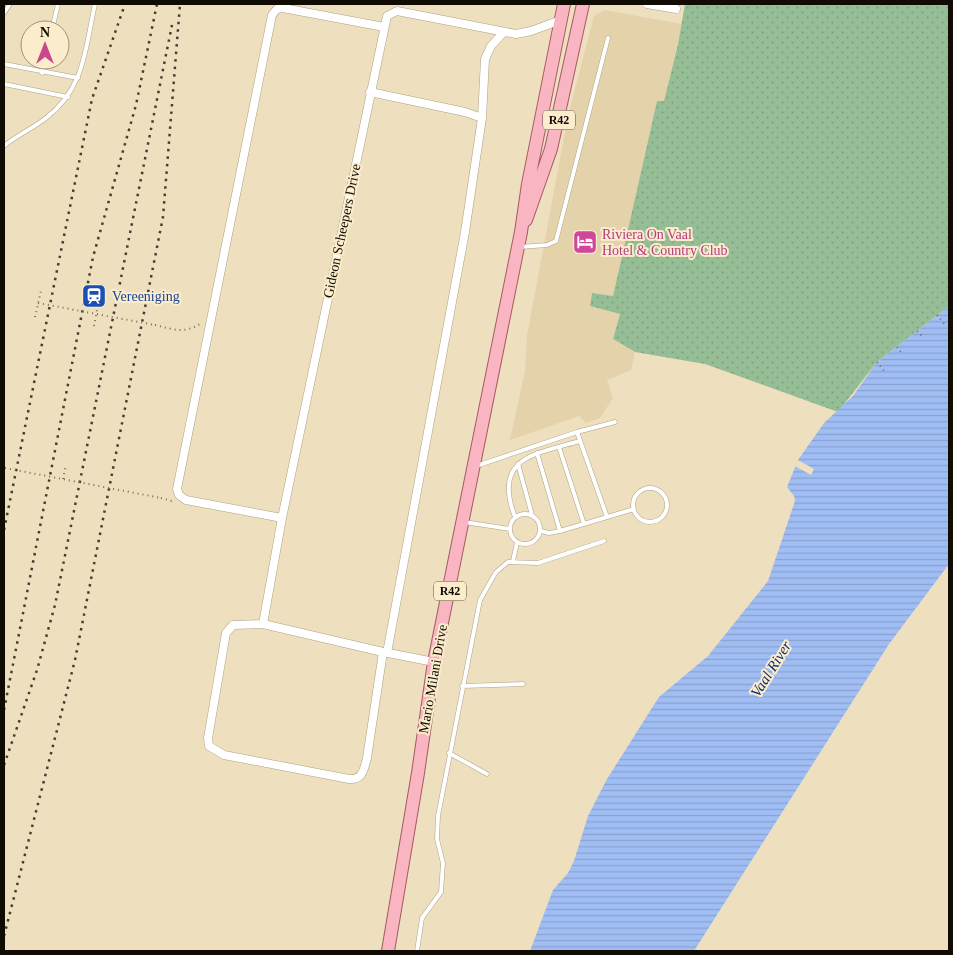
<svg xmlns="http://www.w3.org/2000/svg" width="953" height="955" font-family="'Times New Roman',serif">
<style>
.built{fill:#e4d2ab}
.grass{fill:url(#grass-dots)}
.water{fill:url(#water-rules)}
.pier{fill:#eedfbf}
.lines{fill:none;stroke-linecap:round;stroke-linejoin:round}
.lane-casing{stroke:#afa183;stroke-width:5}
.street-casing{stroke:#afa183;stroke-width:9}
.primary-casing{stroke:#a55a63;stroke-width:14}
.path{stroke:#766c59;stroke-width:2;stroke-dasharray:1 4;stroke-linecap:butt}
.lane{stroke:#fff;stroke-width:4}
.street{stroke:#fff;stroke-width:8}
.primary{stroke:#f9b5c1;stroke-width:12}
.rail{stroke:#463f31;stroke-width:2.5;stroke-dasharray:2.5 5;stroke-linecap:butt}
.path-bridge{stroke:#766c59;stroke-width:2;stroke-dasharray:1 4;stroke-linecap:butt}
.labels{text-anchor:middle;dominant-baseline:central;stroke-width:4;stroke-linejoin:round;paint-order:stroke}
.shield{fill:#fbeccc;stroke:#564e3f;stroke-width:1}
.shield-label{font-size:12px;font-weight:bold;fill:#100b03}
.street-label{font-size:14px;fill:#100b03;stroke:#fbeccc}
.hotel-label{font-size:14px;fill:#b23c85;stroke:#fbeccc;text-anchor:start}
.transit-label{font-size:14px;fill:#164399;stroke:#fbeccc;text-anchor:start}
.water-label{font-size:15px;font-style:italic;fill:#0e2e6b;stroke:#fbeccc}
</style>
<defs>
<pattern id="grass-dots" width="8" height="8" patternUnits="userSpaceOnUse" patternTransform="scale(1.25)"><rect width="8" height="8" fill="#96be96"/><path d="M2 2h.1M6 6h.1" fill="none" stroke="#80a280" stroke-width="1.8" stroke-linecap="round"/></pattern>
<pattern id="water-rules" width="6" height="5" patternUnits="userSpaceOnUse" patternTransform="scale(1.25)"><rect width="6" height="5" fill="#a0bef4"/><path d="M0 2.5h6" fill="none" stroke="#89a2d0"/></pattern>
</defs>
<rect width="100%" height="100%" fill="#eedfbf"/>
<path class="built" d="M604 10 682 24 664 101H657L613 296 592 293 590 306 620 314 613 339 635 352 631 370 607 380 613 398 600 418 586 423 579 416 510 440 525 371 527 336 568 116 594 16Z"/>
<path class="grass" d="M685 4H949V306L877 362 838 412 705 364 635 352 613 339 620 314 590 306 592 293 613 296 657 101H664L678 44Z"/>
<path class="water" d="M949 306V564L889 644 694 951H530L553 890 568 873 574 861 588 816 607 779 659 697 708 656 768 581 795 501 794 496 787 487 798 460 824 423 853 396 877 362Z"/>
<path class="pier" d="M798 460 814 469 811 475 795 466Z"/>
<g class="lines">
<defs>
<path id="lane" d="M4 13 10 4
M52 30 58 4
M4 64 78 78
M42 73 45 60
M4 84 68 97
M4 146C17 135 32 129 46 118 85 88 85 49 95 4
M520 247 547 245 556 241 608 38
M577 432 607 517
M559 447 584 524
M537 453 560 531
M518 464 532 515
M476 466 577 432 615 422
M633 505a17 17 0 1 1 34 0a17 17 0 1 1-34 0Z
M510 529a15 15 0 1 1 30 0a15 15 0 1 1-30 0Z
M515 517C492 457 535 454 580 441
M464 522 510 529
M541 531 549 533 560 531 634 509
M513 561 517 542
M462 686 523 684
M449 753 487 774
M417 951 422 918 441 892 443 863 437 839 438 816 480 600 496 572 508 562 538 563 604 541"/>
<path id="street" d="M647 4 676 9
M370 92 465 112 482 118
M282 518 186 500 179 495 177 489 272 15 277 9 283 8 384 27
M263 624 282 518 387 16 397 11 516 34 531 31 561 20
M383 652 367 758C364 769 363 780 349 779L224 755 209 746 208 738 226 633 233 625 263 624 383 652 434 662
M387 653 465 232 482 118 485 59 491 46 503 33"/>
<path id="primary" d="M526 220 551 149 583 4
M388 951 418 773 434 662 521 232 528 184 564 4"/>
</defs>
<use href="#lane" class="lane-casing"/>
<use href="#street" class="street-casing"/>
<use href="#primary" class="primary-casing"/>
<path class="path" d="M937 315 946 326
M35 317 41 291
M155 325C176 330 183 334 202 323
M94 326 99 299
M917 331 924 338
M897 347 903 355
M877 362 885 372
M4 471 5 468
M63 479 66 465
M161 498 175 502"/>
<use href="#lane" class="lane"/>
<use href="#street" class="street"/>
<use href="#primary" class="primary"/>
<path class="rail" d="M4 530 92 99 125 4
M4 710 93 257 136 105 157 4
M4 765 37 670 55 605 172 25
M4 936 75 660 163 217 180 4"/>
<path class="path-bridge" d="M38 303 155 325
M5 468 161 498"/>
</g>
<defs>
<symbol id="hotel-square" viewBox="-11 -11 22 22"><rect x="-9" y="-9" width="18" height="18" rx="4" fill="#d1479c" stroke="#fbeccc"/><path d="M-6-4.5h1.5V1H6V5H4.5V3h-9V5H-6ZM-4 0a1.8 1.8 0 1 1 3.6 0ZM.5 0V-2.5h3Q6-2.5 6 0Z" fill="#fff"/></symbol>
<symbol id="station-square" viewBox="-11 -11 22 22"><rect x="-9" y="-9" width="18" height="18" rx="4" fill="#1a4fb4" stroke="#fbeccc"/><path d="M-3-6H3Q5-6 5-4V2Q5 4 3 4L4.5 6H3L1.5 4h-3L-3 6H-4.5L-3 4Q-5 4-5 2V-4Q-5-6-3-6ZM-3.5-4v3h7v-3ZM-3.5 1v1.5H-2V1ZM2 1v1.5H3.5V1Z" fill="#fff"/></symbol>
</defs>
<g fill-rule="evenodd">
<use href="#hotel-square" x="571" y="228" width="28" height="28"/>
<use href="#station-square" x="80" y="282" width="28" height="28"/>
</g>
<g class="labels">
<g class="shield">
<rect x="543" y="110.5" width="32" height="19" rx="4"/>
<rect x="434" y="581.5" width="32" height="19" rx="4"/>
</g>
<g class="shield-label">
<text x="559" y="120">R42</text>
<text x="450" y="591">R42</text>
</g>
<g class="street-label">
<text transform="translate(342 231) rotate(-78)">Gideon Scheepers Drive</text>
<text transform="translate(433 679) rotate(-80)">Mario Milani Drive</text>
</g>
<g class="hotel-label">
<text x="602" y="234">Riviera On Vaal<tspan x="602" dy="16">Hotel &amp; Country Club</tspan></text>
</g>
<g class="transit-label">
<text x="112" y="296">Vereeniging</text>
</g>
<g class="water-label">
<text transform="translate(771 669) rotate(-58)">Vaal River</text>
</g>
</g>
<rect width="953" height="955" fill="none" stroke="#100b03" stroke-width="10"/>
<g transform="translate(45 45)"><circle r="24" fill="#fbeccc" stroke="#9d927c"/>
<path d="M0-4L9 19L0 12L-9 19Z" fill="#ca478d"/>
<text y="-8" font-size="14" font-weight="bold" text-anchor="middle" fill="#100b03">N</text>
</g>
</svg>
